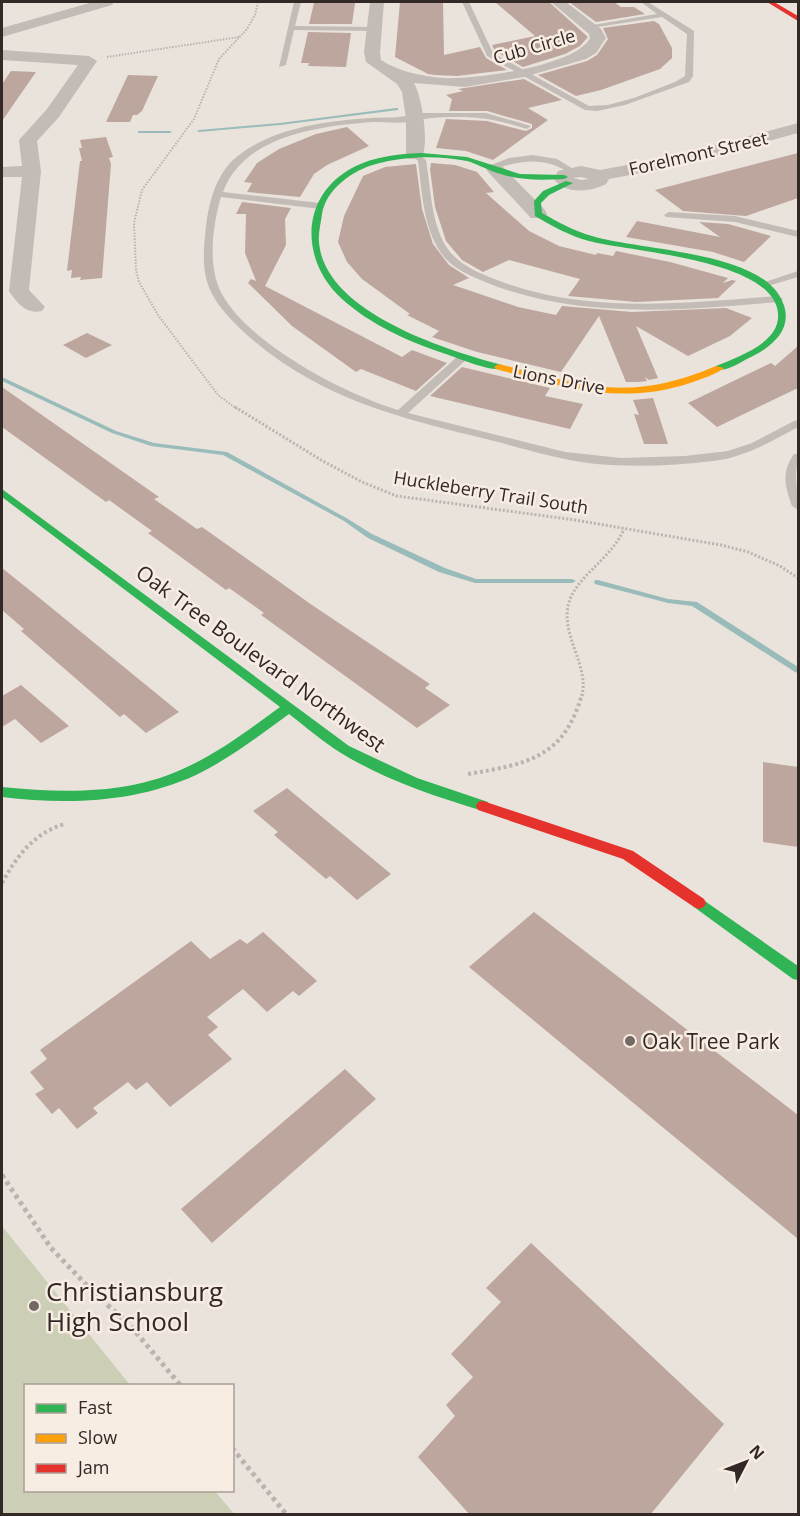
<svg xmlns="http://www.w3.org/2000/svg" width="800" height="1516" font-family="'Open Sans',sans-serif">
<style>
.green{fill:#cccfb6}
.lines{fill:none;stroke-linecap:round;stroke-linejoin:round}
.stream{fill:#99bcba;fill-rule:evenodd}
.building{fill:#bda69e}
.path-far3{stroke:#bbb3ae;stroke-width:2;stroke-dasharray:1.5 1.5;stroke-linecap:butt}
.path-far2{stroke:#bbb3ae;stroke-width:3;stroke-dasharray:2 2;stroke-linecap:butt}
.path-far1{stroke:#bbb3ae;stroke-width:4;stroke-dasharray:3 3;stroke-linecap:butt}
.path{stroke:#bbb3ae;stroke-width:5;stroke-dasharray:4 4;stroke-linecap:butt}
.lane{fill:#c2bbb6;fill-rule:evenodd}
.street{fill:#c2bbb6;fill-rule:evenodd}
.fast{fill:#30b455;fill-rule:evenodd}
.slow{fill:#ff9f0a;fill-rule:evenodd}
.jam{fill:#e5322d;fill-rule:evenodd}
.poi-dot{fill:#726965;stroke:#f8ede2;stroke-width:2}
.labels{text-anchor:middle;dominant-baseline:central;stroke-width:5;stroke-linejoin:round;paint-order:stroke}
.far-street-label{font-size:18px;fill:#322825;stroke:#f8ede2}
.street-label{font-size:21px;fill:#322825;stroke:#f8ede2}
.poi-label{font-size:21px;fill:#322825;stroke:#f8ede2;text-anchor:start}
.near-poi-label{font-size:26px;fill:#322825;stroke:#f8ede2;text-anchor:start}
</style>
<rect width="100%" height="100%" fill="#eae3dc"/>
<path class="green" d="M2 1226 130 1385 26 1386V1490L215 1491 234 1514H2Z"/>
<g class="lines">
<path class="stream" d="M396 108H398V110L280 125 199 132 197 131 199 130 280 123Z
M138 131H170L172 132 170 133H138Z
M2 377 116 431 154 443 227 452 348 519 372 534 445 568 476 579H572L576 581 572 583H475L439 572 368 538 344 521 223 455 151 446 112 433 2 381Z
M595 580H598L668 599 697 602 798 667V673L795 672 692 606 668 603 595 584 594 582Z"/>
</g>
<path class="building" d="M400 2H443L444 55 480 47 486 58 507 70 457 76 435 75 428 74 395 57Z
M495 2H549L588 37 580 46 565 54 523 67 495 51 492 45 535 36Z
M569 2H614L621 7H634L645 14 596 22Z
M314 3H355L352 24H309Z
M654 21 659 24 672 48V58L660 69 601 90 576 96 538 75 587 61 597 55 608 39 603 28Z
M308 32 351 33 346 67 308 66 309 63H301Z
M11 71 36 72 2 121V84Z
M128 75 158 76 142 111 137 115H133L130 122H106Z
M524 79 562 100 528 108 548 120 493 160 466 151 436 148 446 119 487 121 526 131 532 128V124L487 111H449L452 99 446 95 463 91 458 89Z
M347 127 369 146 327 165 314 174 300 197 247 192 252 183 244 182 257 163 279 149 316 134Z
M106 137 113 157 109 158 111 164 102 278 80 280 81 277 71 278 72 270 67 271 80 161H82L79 148H82L80 140Z
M798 153V198L746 216 683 211 655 190Z
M431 163 455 165 477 172 494 192 486 193 529 231 559 246 596 255 597 253 613 256 616 251 670 262 728 278 723 283 732 280 736 281 718 298 636 302 568 296 580 279 509 260 483 272 462 260 446 241 435 207 430 169Z
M416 164 422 209 433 244 449 265 469 278 453 285 518 307 556 315 562 306 632 312 726 308 752 318 730 336 688 356 636 326 658 378 649 380 645 377 647 381 638 382H626L599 316 561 372 477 352 432 337 439 331 407 315 410 314 362 279 347 262 338 242 344 216 363 176 385 167Z
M242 202 291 208 285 219 286 245 265 286 402 357 412 350 447 363 416 391 361 369 356 372 292 326 248 283 251 279 256 281 245 253 246 214H236Z
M637 221 720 237 699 222 728 224 771 236 744 262 713 252 626 237Z
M87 333 112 345 86 358 63 345Z
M798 346V388L717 427 688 403 771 363 775 366Z
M462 367 550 388 545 396 583 404 570 429 430 396Z
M2 387 159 497 154 499 197 529 202 527 312 605 430 684 425 688 450 705 417 728 261 615 264 613 229 588 226 590 148 533 152 531 109 500 106 502 2 427Z
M653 398 660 419 668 444H644L634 414 639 415 633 400Z
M2 568 37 596 179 712 146 733 124 714 120 717 21 631 24 629 2 610Z
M21 685 28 691 69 726 41 743 15 719 2 727V696Z
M763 762 798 767V847L763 842Z
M287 788 391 874 357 900 330 876 326 879 274 835 278 832 253 811Z
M534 912 798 1115V1239L469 967Z
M263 932 317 981 299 996 293 991 267 1012 243 989 207 1017 218 1027 208 1035 232 1059 170 1107 147 1082 136 1090 128 1082 93 1108 98 1113 77 1129 59 1108 52 1114 35 1094 44 1089 30 1072 47 1059 40 1050 191 941 210 959 240 939 247 944Z
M345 1069 376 1099 212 1243 181 1209Z
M531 1243 724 1424 650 1515H470L418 1457 455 1416 446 1405 473 1377 451 1354 501 1302 486 1288Z"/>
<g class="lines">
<path class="path-far3" d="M107 57 239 37
M237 409 218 395 158 315 139 282 136 270 134 223 142 190 194 119 219 59 247 29 255 15 258 2"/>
<path class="path-far2" d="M235 407 321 460 362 482 397 496 575 520 721 545 748 552 780 566 798 578
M582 696C589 665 562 638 568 606 574 577 611 560 624 529"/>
<path class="path-far1" d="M468 774C526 764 564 759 582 694
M2 883C17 856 33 834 64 824"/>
<path class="path" d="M2 1175 51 1248 95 1294 129 1324 181 1386
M232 1448 286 1514"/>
<path class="lane" d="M294 2H301L295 26 374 27 378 29 374 31 294 30 286 65 279 67Z
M462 2H469L493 53 589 106 608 105 634 98 675 82 685 76 687 34 662 17 591 28 587 26 657 14 641 2H648L694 31 693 76 689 82 625 105 597 111 585 110 487 56Z
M414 113H486L531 126 527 129C514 125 500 121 487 119 468 116 432 116 414 121 402 124 385 122 373 122 320 126 244 135 223 192L320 203 325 206 320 209 221 197C213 224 208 261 219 288 242 341 344 394 398 410L458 356H466V360L408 413 565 452 621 458 685 456 728 451 752 443 794 421 798 420V427C770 442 745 457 713 461 674 466 634 467 596 464 558 460 522 448 486 439 400 418 323 399 254 341 237 326 216 307 208 285 203 270 203 253 205 237 207 211 213 179 233 160 269 128 325 121 371 118 384 117 403 119 414 113Z
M415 152 426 160C431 189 431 228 450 252 462 266 481 274 497 280 588 315 683 303 778 296L783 299 778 302C680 310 584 320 490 284 473 277 452 269 441 253 423 227 422 191 418 161L411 155Z
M533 155 557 159 578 172 571 174C543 155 520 161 490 170L486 167 509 158Z
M669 212 735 216 798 231V237L735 222 666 217 664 215Z
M798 271V277L764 287 759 284Z
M794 454H798L796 475 798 510 792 506C785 486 781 473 794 454Z"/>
<path class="street" d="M93 2H114L112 5 2 37V28Z
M370 2H384L380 52 381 60C400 72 421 76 443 78 473 80 577 66 590 38L589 34 551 2H566L601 29 606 38 596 53 586 59 524 77 465 87 414 83C422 97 430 145 421 159H409L406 155V119L402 92 397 84 366 62 364 52Z
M2 50 89 56 97 61 59 117 37 141 41 171 29 290 45 307 42 311C27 315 17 303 9 291L22 177H2V167L22 166 19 140 47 109 78 65 2 60Z
M798 123V133L677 166 609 179 606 184C590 192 566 195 554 179L558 171 581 166 600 170 675 156ZM581 177 589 179 581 180 573 178Z
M495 164 501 165 545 210 547 214 545 218H531L489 173 486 169 489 165Z"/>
<path class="fast" d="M422 153 467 157 520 174 564 175 568 177 564 179C543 180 521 181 501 174 489 171 478 164 467 161 438 155 404 156 376 164 353 170 326 189 322 214 321 223 318 233 319 242 324 312 446 350 502 365V369C488 371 460 359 446 354 409 342 371 325 342 299 302 263 299 201 347 171 369 157 396 154 422 153Z
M566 181 573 183 549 195 541 203 542 213C558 222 574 231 592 236 639 250 746 251 777 292 800 325 774 347 745 360 737 365 725 371 716 370V366C737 357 781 343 778 313 773 259 630 252 589 241 570 236 552 226 535 216L534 201 543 191Z
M2 489 349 746 417 778 488 802 490 806 488 810 483 811C434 796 385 780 341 753 323 742 306 727 289 714 259 736 229 759 196 775 135 803 67 805 2 797V787C65 793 129 795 187 767 220 752 250 729 280 707L2 497Z
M699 897 798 966V980L793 979 694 907 692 903 694 899Z"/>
<path class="slow" d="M499 364C585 386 629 403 716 366L724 368C715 375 701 379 690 383 621 406 563 387 496 369L494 367Z"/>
<path class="jam" d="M767 2H774L798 16V21Z
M483 801 633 851 704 899 706 903 704 907 699 909 694 907 623 859 478 810 476 806 478 802Z"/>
</g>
<g class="poi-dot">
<circle cx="630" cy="1041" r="6"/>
<circle cx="34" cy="1306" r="6"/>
</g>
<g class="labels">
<g class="far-street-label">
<text transform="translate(534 46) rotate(-16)">Cub Circle</text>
<text transform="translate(698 153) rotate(-13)">Forelmont Street</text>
<text transform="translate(559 379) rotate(11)">Lions Drive</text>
<text transform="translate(491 492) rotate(9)">Huckleberry Trail South</text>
</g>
<g class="street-label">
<text transform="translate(261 658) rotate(36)">Oak Tree Boulevard Northwest</text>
</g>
<g class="poi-label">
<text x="642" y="1041">Oak Tree Park</text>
</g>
<g class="near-poi-label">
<text x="46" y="1291">Christiansburg<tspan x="46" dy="30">High School</tspan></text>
</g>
</g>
<rect width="800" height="1516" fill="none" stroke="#322825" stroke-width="6"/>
<rect x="24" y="1384" width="210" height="108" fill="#f8ede2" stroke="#a99e96" stroke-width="1.5"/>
<rect x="36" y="1404" width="30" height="9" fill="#30b455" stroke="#a99e96" stroke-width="1.5"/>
<text x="78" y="1414" font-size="18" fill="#322825">Fast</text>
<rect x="36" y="1434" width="30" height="9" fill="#ff9f0a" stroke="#a99e96" stroke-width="1.5"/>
<text x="78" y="1444" font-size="18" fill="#322825">Slow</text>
<rect x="36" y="1464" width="30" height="9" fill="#e5322d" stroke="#a99e96" stroke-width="1.5"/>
<text x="78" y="1474" font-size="18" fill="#322825">Jam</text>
<g transform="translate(746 1462) rotate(48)" stroke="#f8ede2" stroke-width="4.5" paint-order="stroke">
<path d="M0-4.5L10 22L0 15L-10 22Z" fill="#322825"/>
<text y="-9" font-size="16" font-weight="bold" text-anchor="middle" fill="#322825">N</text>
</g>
</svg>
